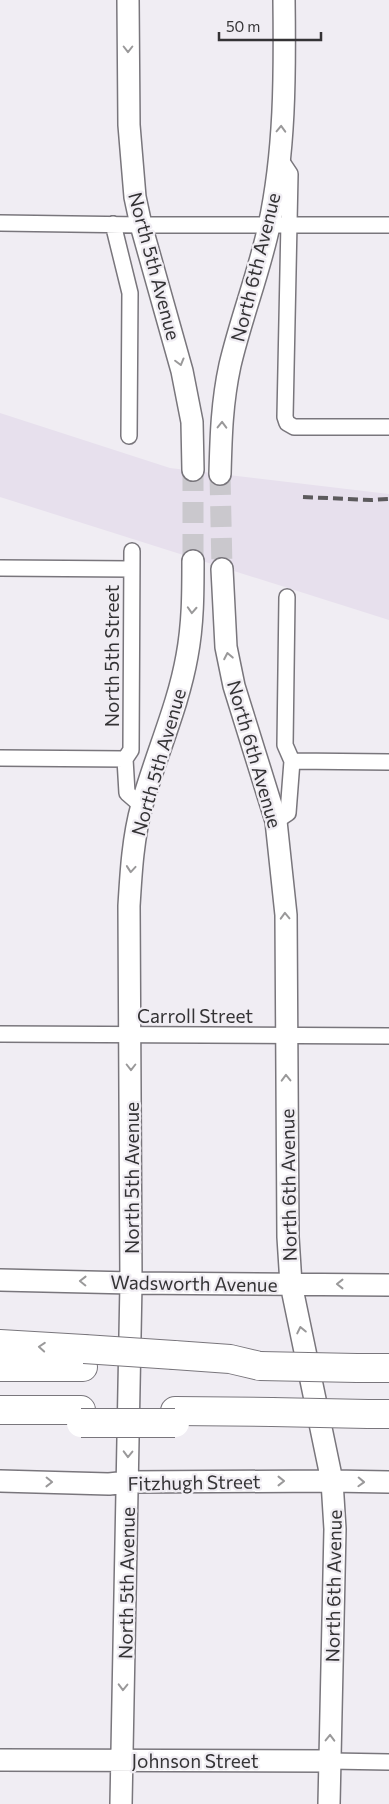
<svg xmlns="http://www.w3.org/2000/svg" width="389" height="1804" font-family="Commissioner,sans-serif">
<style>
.built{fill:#e7e0ed}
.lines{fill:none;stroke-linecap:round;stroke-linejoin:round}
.secondary-tunnel{stroke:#cac8cd;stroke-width:21;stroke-dasharray:21 11;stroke-linecap:butt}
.street-casing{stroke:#79767c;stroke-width:18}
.secondary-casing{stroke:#79767c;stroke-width:24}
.highway-casing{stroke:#79767c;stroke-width:30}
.street{stroke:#fff;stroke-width:15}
.secondary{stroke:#fff;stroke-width:21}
.highway{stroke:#fff;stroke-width:28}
.rail{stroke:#5c5a5d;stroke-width:4;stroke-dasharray:10 5;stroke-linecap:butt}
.highway-bridge-casing{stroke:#79767c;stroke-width:30;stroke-linecap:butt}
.highway-bridge{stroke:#fff;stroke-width:28}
.oneway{stroke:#9a999a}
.labels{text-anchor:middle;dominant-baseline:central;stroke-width:4.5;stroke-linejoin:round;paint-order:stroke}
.street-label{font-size:19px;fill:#343335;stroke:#f0edf3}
</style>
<rect width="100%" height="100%" fill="#f0edf3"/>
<path class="built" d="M0 413 170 468 389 494V620L0 497Z"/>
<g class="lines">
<path class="secondary-tunnel" d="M193 470V561
M220 474 222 569"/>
<defs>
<path id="street" d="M280 159 290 174 285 417 287 423 294 427H389
M0 223 141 225H389
M113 224 130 293 129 436
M0 568 131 569
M287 597 285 745 292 761
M0 758 125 759 127 793 142 806
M125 759 131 750 132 551
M276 821 288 813 292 761 389 762
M0 1034 389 1036
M330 1761 389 1762"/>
<path id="secondary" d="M128 0 129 125 135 197 141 225 182 371 192 422 193 470
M220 474C221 435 222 402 230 365 241 318 259 273 269 226 285 152 285 75 284 0
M222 569 226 647 234 686 276 821 286 915 288 1237 291 1284 332 1481 335 1529 329 1804
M0 1280 131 1283 389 1285
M0 1481 109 1484 128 1482 332 1481 389 1482
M0 1760 330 1761
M121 1804 131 1283 129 906C131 872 133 837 142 805 156 754 178 707 187 656 193 624 193 593 193 561"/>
<path id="highway" d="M0 1344 84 1349
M174 1355 230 1359 260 1366
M0 1367H83
M357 1368H389
M0 1410H81
M175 1411 272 1412
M368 1414H389"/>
</defs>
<use href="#street" class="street-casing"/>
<use href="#secondary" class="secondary-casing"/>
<use href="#highway" class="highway-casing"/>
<use href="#street" class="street"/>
<use href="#secondary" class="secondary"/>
<use href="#highway" class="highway"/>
<path class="rail" d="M303 497 371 500 389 499"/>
<defs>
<path id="highway-bridge" d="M84 1349 174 1355
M260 1366 357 1368
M272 1412 368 1414
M81 1423H175"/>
</defs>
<use href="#highway-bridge" class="highway-bridge-casing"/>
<use href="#highway-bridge" class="highway-bridge"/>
</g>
<defs><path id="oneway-chevron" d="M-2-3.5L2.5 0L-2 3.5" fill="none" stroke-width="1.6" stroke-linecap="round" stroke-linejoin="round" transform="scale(1.25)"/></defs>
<g class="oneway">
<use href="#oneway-chevron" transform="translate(128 49) rotate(90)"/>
<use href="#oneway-chevron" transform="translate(281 129) rotate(-88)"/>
<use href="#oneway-chevron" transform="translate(180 362) rotate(75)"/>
<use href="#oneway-chevron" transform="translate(222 425) rotate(-89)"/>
<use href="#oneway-chevron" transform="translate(192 610) rotate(93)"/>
<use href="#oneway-chevron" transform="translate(228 656) rotate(-101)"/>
<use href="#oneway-chevron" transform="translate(131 869) rotate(95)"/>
<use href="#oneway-chevron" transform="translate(285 916) rotate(-92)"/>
<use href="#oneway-chevron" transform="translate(131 1067) rotate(90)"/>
<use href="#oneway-chevron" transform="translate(286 1078) rotate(-91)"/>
<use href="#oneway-chevron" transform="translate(83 1281) rotate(-179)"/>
<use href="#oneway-chevron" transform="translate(340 1284) rotate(-180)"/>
<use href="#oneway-chevron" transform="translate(301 1330) rotate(-102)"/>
<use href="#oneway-chevron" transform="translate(42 1347) rotate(-176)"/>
<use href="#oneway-chevron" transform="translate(128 1454) rotate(91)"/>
<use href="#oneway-chevron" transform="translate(281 1481)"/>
<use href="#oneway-chevron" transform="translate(49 1482) rotate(1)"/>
<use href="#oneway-chevron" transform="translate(361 1482) rotate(2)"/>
<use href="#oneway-chevron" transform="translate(123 1687) rotate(91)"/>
<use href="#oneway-chevron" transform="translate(330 1738) rotate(-89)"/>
</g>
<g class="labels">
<g class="street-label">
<text transform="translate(155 266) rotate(75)">North 5th Avenue</text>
<text transform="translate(255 267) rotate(-76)">North 6th Avenue</text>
<text transform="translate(111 656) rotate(-90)">North 5th Street</text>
<text transform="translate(255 754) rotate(74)">North 6th Avenue</text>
<text transform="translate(158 762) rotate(-74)">North 5th Avenue</text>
<text x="195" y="1015">Carroll Street</text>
<text transform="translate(131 1178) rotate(-90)">North 5th Avenue</text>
<text transform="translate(288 1185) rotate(-91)">North 6th Avenue</text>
<text transform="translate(194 1283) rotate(1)">Wadsworth Avenue</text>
<text transform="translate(194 1482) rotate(-1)">Fitzhugh Street</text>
<text transform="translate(126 1583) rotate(-89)">North 5th Avenue</text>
<text transform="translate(333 1586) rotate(-89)">North 6th Avenue</text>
<text x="195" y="1760">Johnson Street</text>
</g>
</g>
<path d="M219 32v8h102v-8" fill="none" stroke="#343335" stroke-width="2.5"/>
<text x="226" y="32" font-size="15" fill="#343335" stroke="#f0edf3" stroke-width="4" paint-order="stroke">50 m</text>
</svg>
